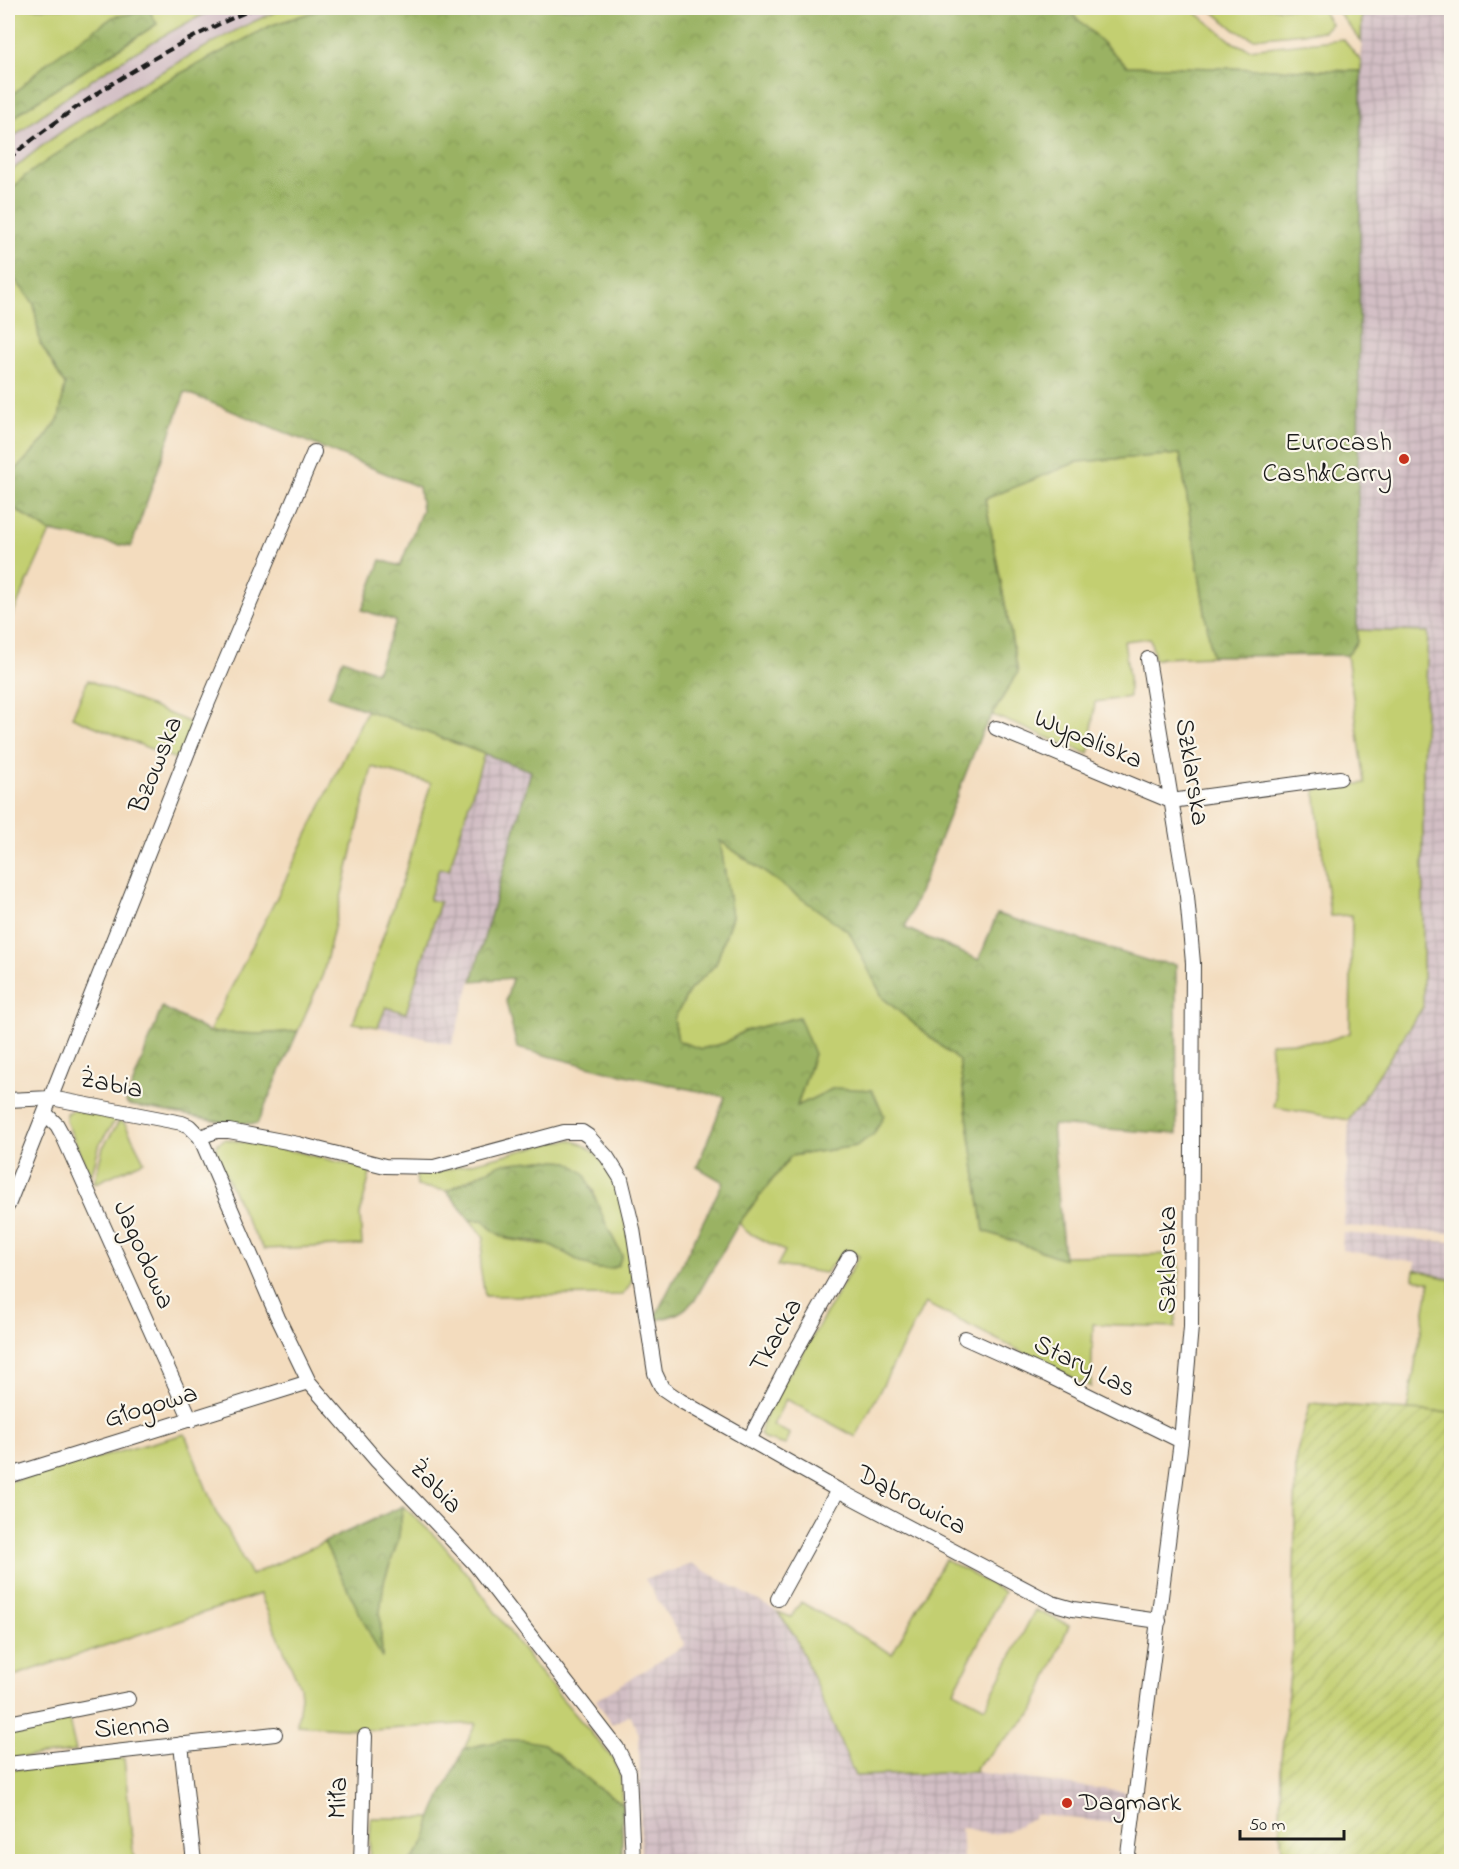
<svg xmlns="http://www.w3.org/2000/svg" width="1459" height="1869" font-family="'Indie Flower',sans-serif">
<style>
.industrial{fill:url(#industrial-grid)}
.railway{fill:#d2bec4}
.grass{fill:#c3cf71;stroke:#707646;stroke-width:1.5}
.forest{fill:url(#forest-crowns);stroke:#5b6740;stroke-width:1.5}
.garden{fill:url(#garden-furrows);stroke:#707646;stroke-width:1.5}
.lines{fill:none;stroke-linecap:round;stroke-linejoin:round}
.minor-casing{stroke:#3c3934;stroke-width:16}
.minor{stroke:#fff;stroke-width:14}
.rail{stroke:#1c1c1c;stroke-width:4;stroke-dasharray:9 4.5;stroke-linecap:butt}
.poi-dot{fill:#c8321e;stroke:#fbf7ec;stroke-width:2}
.labels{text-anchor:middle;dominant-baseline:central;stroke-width:4.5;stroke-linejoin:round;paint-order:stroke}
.poi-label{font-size:27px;fill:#1c1c1c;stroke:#fbf7ec;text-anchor:end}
.street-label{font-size:27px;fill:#1c1c1c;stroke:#fbf7ec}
</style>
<defs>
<pattern id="industrial-grid" width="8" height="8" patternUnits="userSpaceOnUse" patternTransform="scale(1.5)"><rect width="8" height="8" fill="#d2bec4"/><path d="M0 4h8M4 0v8" fill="none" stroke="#b4a3a8"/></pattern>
<pattern id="forest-crowns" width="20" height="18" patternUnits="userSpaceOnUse" patternTransform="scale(1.5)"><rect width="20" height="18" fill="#9ab263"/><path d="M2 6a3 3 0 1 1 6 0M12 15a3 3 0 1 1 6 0" fill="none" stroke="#849855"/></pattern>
<pattern id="garden-furrows" width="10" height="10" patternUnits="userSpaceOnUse" patternTransform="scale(1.5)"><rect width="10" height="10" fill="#c3cf71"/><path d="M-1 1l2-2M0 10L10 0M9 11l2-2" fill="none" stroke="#a7b161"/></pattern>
</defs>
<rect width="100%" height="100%" fill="#fbf7ec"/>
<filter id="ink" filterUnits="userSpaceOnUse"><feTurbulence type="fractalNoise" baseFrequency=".0167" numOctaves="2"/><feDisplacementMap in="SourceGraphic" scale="12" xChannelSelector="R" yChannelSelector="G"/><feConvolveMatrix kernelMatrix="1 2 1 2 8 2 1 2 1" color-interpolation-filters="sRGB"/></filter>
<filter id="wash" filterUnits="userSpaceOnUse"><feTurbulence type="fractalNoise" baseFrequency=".008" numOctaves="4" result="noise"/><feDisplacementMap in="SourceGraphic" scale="24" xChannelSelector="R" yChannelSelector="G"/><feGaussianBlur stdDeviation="1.35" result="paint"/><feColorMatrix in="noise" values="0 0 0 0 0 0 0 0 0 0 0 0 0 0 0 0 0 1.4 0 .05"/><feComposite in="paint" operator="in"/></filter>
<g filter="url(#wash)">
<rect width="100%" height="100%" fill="#f3dcbe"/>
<path class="industrial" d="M1362 8H1451V1233L1344 1226 1349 1120 1423 1007V763L1428 632 1356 630Z
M484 754 532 771 452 1045 378 1027 386 1007 407 1012 440 903 429 900 433 884 439 868 450 870Z
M1343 1233 1451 1242V1280L1415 1269 1416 1262 1342 1250Z
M693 1564 778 1612 796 1638 855 1776 976 1772 1125 1792 1121 1824 1034 1814 1033 1818 1005 1832 990 1834 961 1827 963 1861H641L639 1734 630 1715 612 1724 596 1700 685 1645 645 1579Z"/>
<path class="railway" d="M216 8H286L228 34 131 89 50 141 8 174V141L47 110 131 53Z"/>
<path class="grass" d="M8 8H216C141 45 73 89 8 141V124L23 110 157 24 149 10 48 62 8 99Z
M286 8H326L272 25 153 88 25 176 8 193V174C55 131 115 97 172 66 209 45 246 23 286 8Z
M1066 8H1190L1234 43 1249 49 1343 39 1361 61V71L1126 66Z
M1209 8H1321L1331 24 1324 31 1253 38 1235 30Z
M1335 8H1362L1361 41Z
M13 276 34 304 40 343 65 385 59 419 42 442 10 476 12 507 50 532 8 625V281Z
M1180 454 1212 656 1162 658 1155 660 1150 638 1124 641 1129 677V697L1095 702 1089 754 992 715 1018 671 985 499 1077 462Z
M1356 630 1428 632 1423 763V1007L1349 1120 1274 1107 1276 1098 1270 1043 1326 1041 1350 1033 1352 915 1330 916 1315 790 1365 783 1347 655 1357 642Z
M88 680 191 723 192 731 181 759 173 758 72 717Z
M367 710 484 754 449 870 439 868 429 900 440 902 406 1013 386 1007 378 1027 353 1023 403 879 431 783 372 767 323 974 298 1031 259 1034 209 1032 281 889Z
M720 841 850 932 883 998 959 1061 984 1231 1064 1259V1256L1177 1254 1180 1267 1175 1327 1093 1324 1091 1387 925 1303 856 1437 786 1399 773 1425 790 1434 786 1445 764 1439 760 1434 761 1427 783 1381 800 1358 859 1256 846 1249 825 1273 777 1266 785 1251 747 1232 739 1223 791 1156 856 1146 834 1088 797 1107 814 1054 744 1031 725 1043 701 1049 678 1041 674 1019 690 990 716 964 732 917Z
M73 1110 116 1119 100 1143 91 1177 66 1121V1113Z
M120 1120 125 1124 144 1161 94 1184 103 1147Z
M225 1139 298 1152 371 1170 360 1214 362 1245 264 1249 250 1228 218 1158 216 1151 218 1143Z
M570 1140C611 1149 621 1198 628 1234 632 1255 641 1278 622 1295L485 1296 480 1267 484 1237 470 1220H483L489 1227 506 1239 622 1256 598 1208 593 1189 569 1162 542 1160 485 1171 447 1191 417 1186 416 1174H429L555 1142Z
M1415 1269 1451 1280V1413L1407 1410 1430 1282 1414 1279Z
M185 1434 216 1513 225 1525 251 1575 324 1542 382 1656 380 1612 384 1581 398 1541 403 1506 440 1541 472 1580 536 1668 614 1760 620 1774 622 1803 598 1788 544 1744H483L464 1749 476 1723 373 1730 297 1725 301 1696 300 1687 260 1594 8 1678V1482Z
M945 1559 1004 1592 954 1691 985 1707 1035 1610 1069 1625 1033 1712 975 1768 976 1772 855 1776 796 1638 778 1612 791 1617 801 1602 892 1654Z
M68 1716 76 1751 8 1759V1729Z
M124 1758 134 1861H8V1770Z
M371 1818H432C428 1835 424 1850 409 1862H369Z"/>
<path class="forest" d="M326 8H1066L1127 66 1361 71 1357 642 1347 655 1212 656 1180 454 1077 462 985 499 1018 672 982 732 905 928 979 960 997 914 1149 961 1176 964 1177 1134 1052 1125 1064 1259 984 1231 959 1061 883 998 849 932 720 841 732 916 716 964 690 990 674 1019 678 1041 701 1049 725 1043 744 1031 799 1017 814 1054 797 1106 834 1088 872 1090 884 1115 874 1134 856 1146 791 1156 739 1223 696 1298C683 1314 673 1316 653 1321L723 1182 697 1167 725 1097 607 1071 517 1048 506 1001 512 978 472 981 531 771 328 696 343 659 376 672 396 621 362 610 381 560 400 566 422 510 419 487 185 392 131 547 50 532 12 507 10 476 42 442 59 419 65 385 40 343 34 304 13 277 8 281V193L25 176 153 88 272 25Z
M149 10 157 24 23 110 8 124V99L48 62 113 17Z
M162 1007 209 1032 259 1034 298 1031 257 1124 225 1122 129 1105 126 1102Z
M542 1160 569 1162 585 1174 606 1224 622 1256 618 1266C594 1278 572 1254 550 1245 521 1234 508 1250 483 1220H470L447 1191 500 1164Z
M403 1506 398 1541 384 1581 380 1612 382 1658 324 1542Z
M504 1740H523L544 1744 598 1788 622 1803V1858L619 1861H409C427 1847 426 1836 432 1817 441 1794 454 1771 464 1749Z"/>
<path class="garden" d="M1310 1403 1451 1413V1861L1284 1862 1283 1859 1280 1828 1281 1760 1293 1644 1296 1456Z"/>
</g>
<g filter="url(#ink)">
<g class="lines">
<defs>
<path id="minor" d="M996 728 1171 801 1340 778
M8 1100 51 1098 182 1123 189 1126 200 1137 278 1318 309 1382 377 1461 474 1563 617 1748 629 1772 633 1862
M45 1113 57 1125 63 1136 191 1420
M200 1137 217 1131H229L298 1144 385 1166 434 1167 564 1132H582L588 1136 607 1157 621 1179 633 1229 655 1373 662 1388 681 1401 838 1490 1052 1603 1073 1609 1159 1621
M8 1205 201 719 314 452
M965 1338 1047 1375 1181 1441
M749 1440 789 1363 849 1257
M8 1476 309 1382
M778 1599 838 1490
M8 1723 128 1699
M181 1744 194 1862
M8 1764 275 1734
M361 1862 365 1736
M1127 1862 1181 1441 1191 1327 1193 963 1187 896 1148 659"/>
</defs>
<use href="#minor" class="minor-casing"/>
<use href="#minor" class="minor"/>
<path class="rail" d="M8 159C83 98 166 46 255 8"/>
</g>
</g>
<g class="poi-dot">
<circle cx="1404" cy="459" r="6"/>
<circle cx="1067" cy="1803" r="6"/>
</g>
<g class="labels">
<g class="poi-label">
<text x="1392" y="443">Eurocash<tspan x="1392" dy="31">Cash&amp;Carry</tspan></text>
<text x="1079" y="1803" text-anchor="start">Dagmark</text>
</g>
<g class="street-label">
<text transform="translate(1088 740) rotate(23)">Wypaliska</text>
<text transform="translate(157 765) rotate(-68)">Bzowska</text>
<text transform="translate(1191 772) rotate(81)">Szklarska</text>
<text transform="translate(111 1085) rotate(11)">Żabia</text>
<text transform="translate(143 1255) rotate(66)">Jagodowa</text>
<text transform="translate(1168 1260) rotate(-90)">Szklarska</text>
<text transform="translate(777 1336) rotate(-61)">Tkacka</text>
<text transform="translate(1084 1367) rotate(26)">Stary Las</text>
<text transform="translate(151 1407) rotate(-17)">Głogowa</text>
<text transform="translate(435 1487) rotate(47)">Żabia</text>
<text transform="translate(911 1501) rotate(28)">Dąbrowica</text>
<text transform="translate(132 1728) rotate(-4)">Sienna</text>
<text transform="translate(339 1798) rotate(-88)">Miła</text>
</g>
</g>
<rect width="1459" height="1869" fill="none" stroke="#fbf7ec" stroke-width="30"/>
<path d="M1240 1830v9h104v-9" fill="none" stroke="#1c1c1c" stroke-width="3"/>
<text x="1249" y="1830" font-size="18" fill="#1c1c1c" stroke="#fbf7ec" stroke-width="4.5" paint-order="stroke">50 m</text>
</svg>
